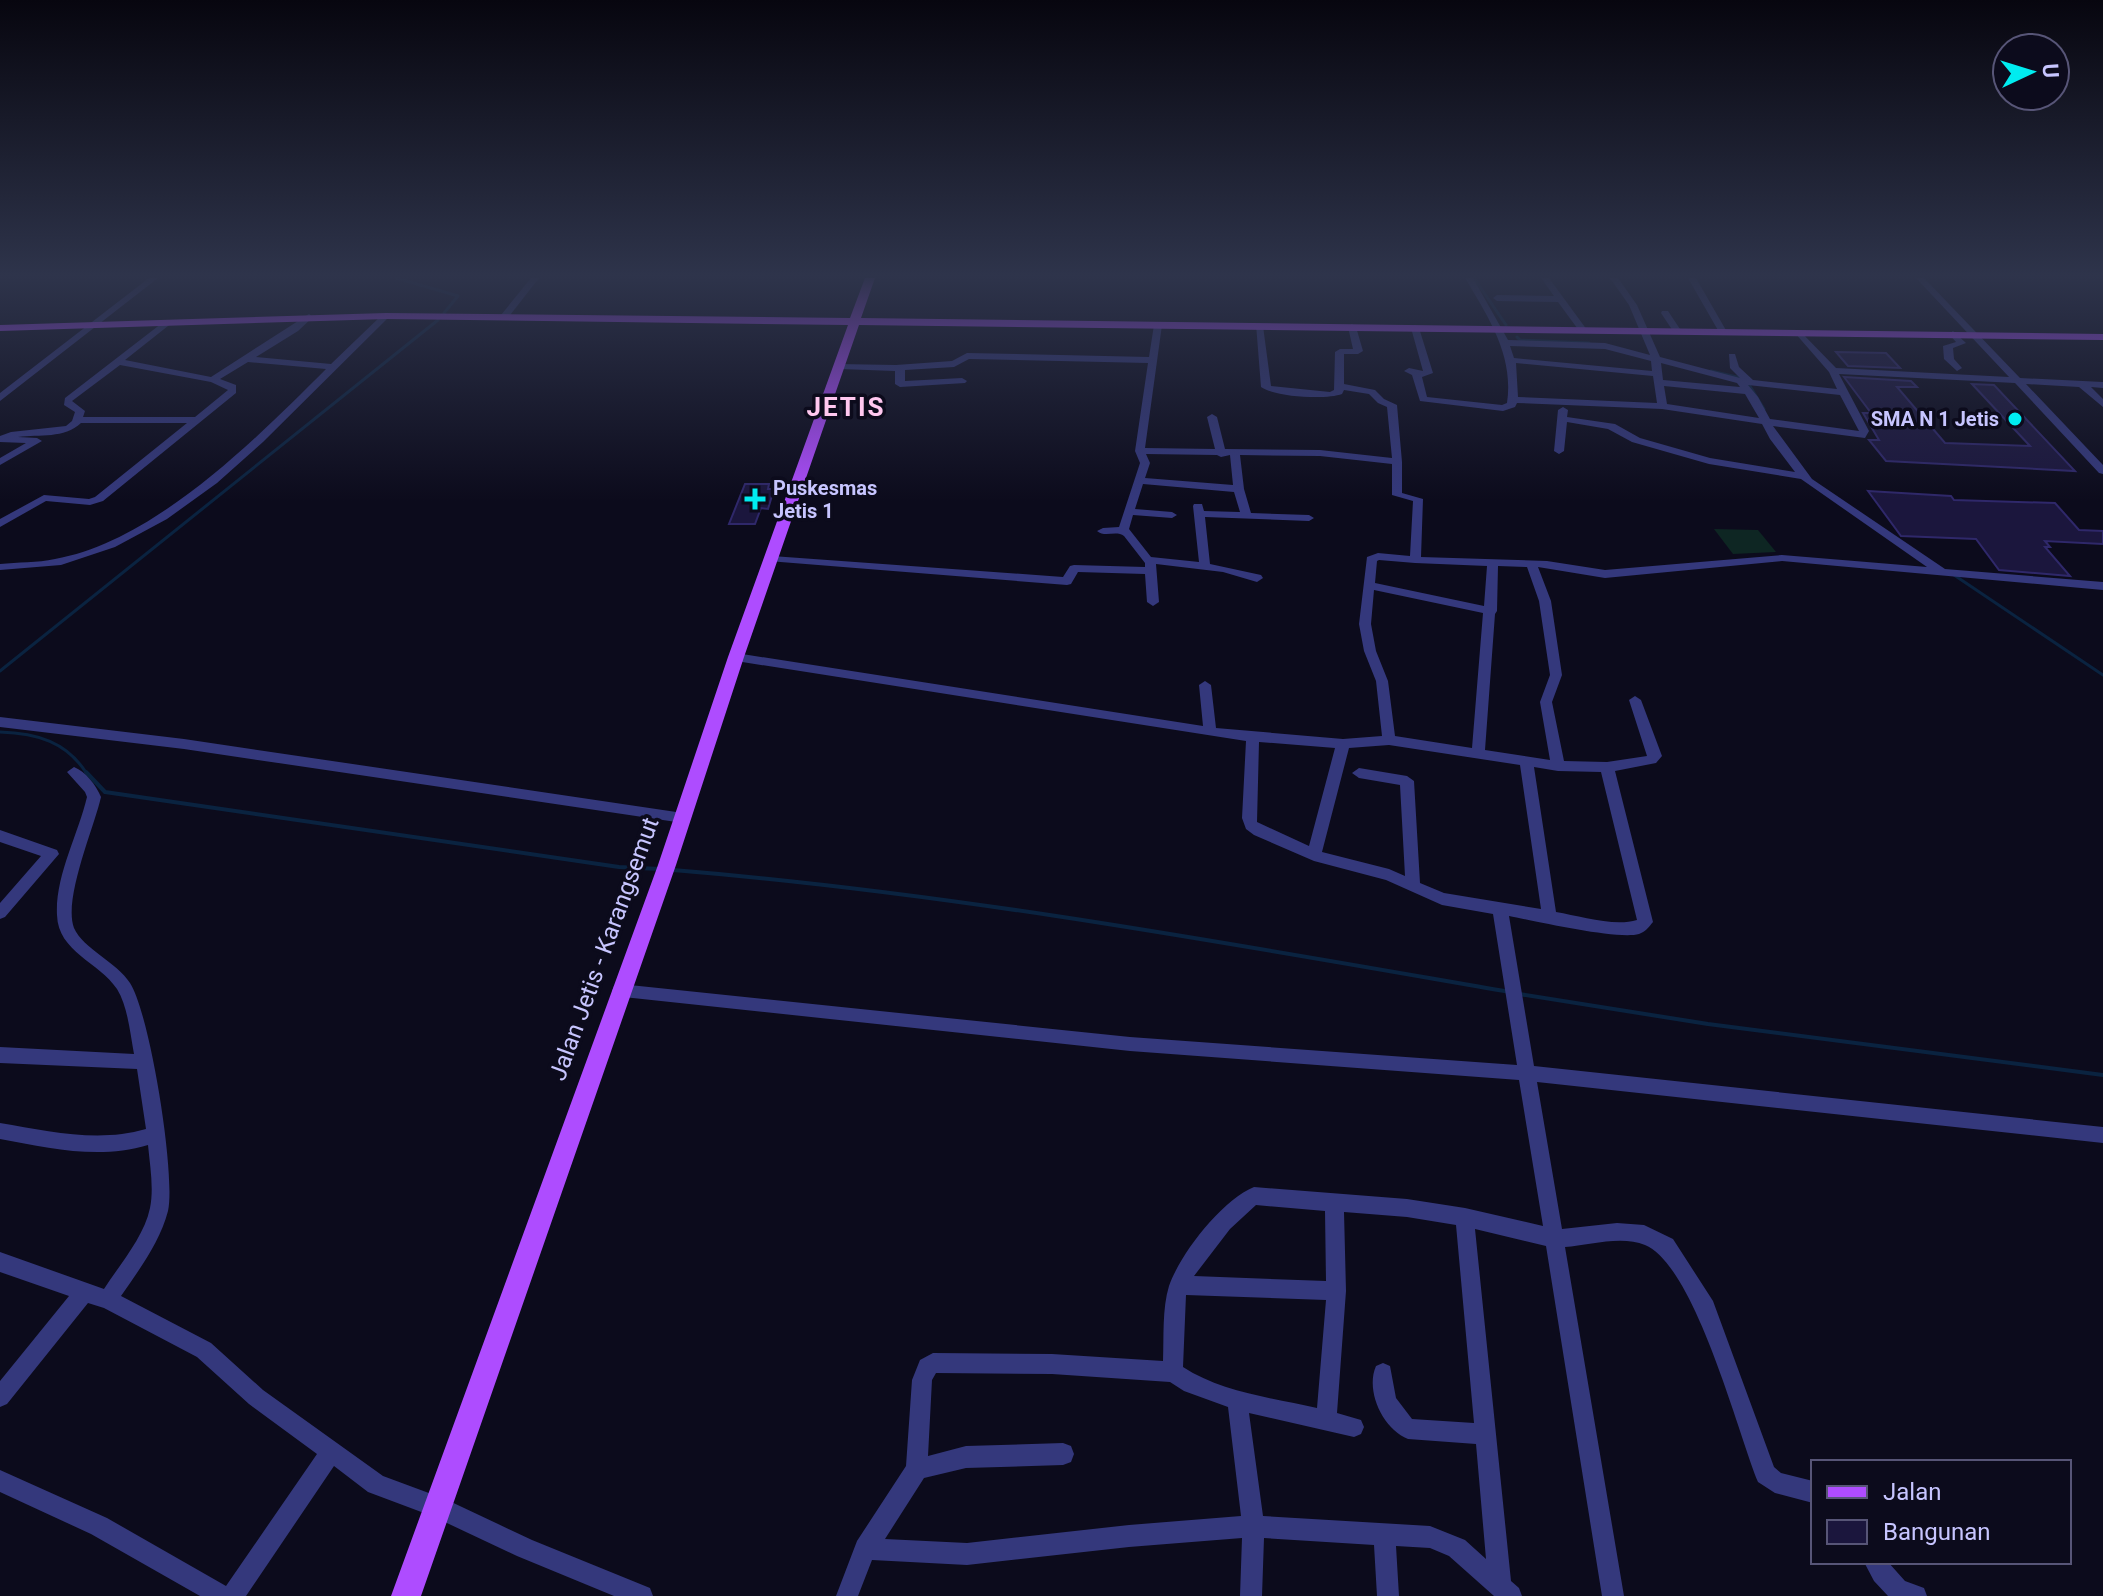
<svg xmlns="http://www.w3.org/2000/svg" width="2103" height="1596" font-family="Roboto,sans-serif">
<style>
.green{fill:#0e2623}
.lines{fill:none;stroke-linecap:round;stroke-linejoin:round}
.stream-far1{stroke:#0a2340;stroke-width:3}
.stream{stroke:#0a2340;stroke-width:4}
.building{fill:#1b163d;stroke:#2f286a;stroke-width:2}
.minor{fill:#34387c;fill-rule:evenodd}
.major{fill:#ae4cff;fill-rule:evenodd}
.poi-dot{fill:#00ecf0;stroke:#0c0b1c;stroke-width:3}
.labels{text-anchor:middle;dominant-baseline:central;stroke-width:7;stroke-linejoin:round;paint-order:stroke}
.far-poi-label{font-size:20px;font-weight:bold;fill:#c7c5ff;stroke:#0c0b1c;text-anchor:end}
.street-label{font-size:24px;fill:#c7c5ff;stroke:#0c0b1c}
.far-district-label{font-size:26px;font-weight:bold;letter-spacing:2px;fill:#ffc7ef;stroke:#0c0b1c}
</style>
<rect width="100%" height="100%" fill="#0c0b1c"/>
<path class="green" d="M1714 529 1758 530 1776 552 1733 554Z"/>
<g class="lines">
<path class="stream-far1" d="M396 278 458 296 444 313
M1474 278 1506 325
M1517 337 1520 340 1589 343
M1711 371 1741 378
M1748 383 1764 409
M1954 575 2103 675
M0 671 438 320
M0 732C37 733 67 742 87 774"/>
<path class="stream" d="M86 772 105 792 619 867 660 869
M673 870C954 893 1232 944 1510 992
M1519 994 1708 1024 2103 1075"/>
</g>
<path class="building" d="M1836 352 1886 353 1900 368 1848 366Z
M1844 377 1911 381 1917 387H1897L1945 443 2030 446 1972 384 1994 385 2075 471 1886 461 1869 440H1879L1863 413H1871Z
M745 484H769L768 489H774L768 509 761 508 755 524H729Z
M1868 491 1951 496 1954 500 2055 503 2079 530 2103 531V544L2045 541 2050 547H2045L2070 576 1999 570 1976 539 1901 536Z"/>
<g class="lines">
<path class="minor" d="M149 278H158L0 401V393Z
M531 278H539L507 319H501V315Z
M1465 278H1473L1508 340 1605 343 1650 355 1629 305 1610 278H1618L1637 305 1660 357 1740 378 1730 368 1729 354H1735L1739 367 1753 380 1837 389 1829 372 1795 333 1799 330 1836 368 2009 377 1916 278H1924L2020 378 2103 382V388L2091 387 2103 399V407L2079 387 2026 384 2103 465V474L2099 473 2015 383 1839 374 1869 431 1865 438 1773 426 1812 479 1945 569 2103 582V590L1782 561 1605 578 1538 567 1551 601 1562 675 1552 702 1564 761 1607 762 1647 756 1629 700 1635 696 1641 700 1662 756 1656 763 1615 771 1653 922C1649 927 1645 932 1639 934 1617 940 1536 921 1509 916L1534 1066 2103 1127V1143L1537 1082 1562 1229 1617 1223 1644 1225 1673 1239 1713 1301 1774 1467 1781 1473 1813 1481V1503L1775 1493 1758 1482C1737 1430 1695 1266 1645 1245 1622 1235 1589 1245 1565 1247L1624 1596H1602L1546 1246 1475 1229 1511 1581 1519 1588 1522 1596H1494L1449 1556 1430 1548 1396 1546 1399 1596H1377L1374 1545 1264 1538 1262 1596H1240L1242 1538 1129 1547 967 1565 872 1560 858 1596H836L857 1541 906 1466 912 1380 920 1360 933 1353 1052 1354 1163 1361C1164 1337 1162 1309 1169 1286 1180 1254 1222 1200 1254 1187L1407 1199 1465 1208 1543 1226 1519 1080 1130 1051 614 996 612 991 614 986 620 984 1130 1037 1517 1065 1493 914 1442 905 1386 880 1314 861 1254 835 1246 829 1242 818 1246 741 736 661 730 657 736 653 1203 726 1199 685 1205 681 1211 685 1216 728 1343 739 1382 736 1376 681 1364 651 1359 624 1367 557 1378 553 1410 556 1413 501 1392 495V464L1320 456 1240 455 1244 489 1251 513 1309 515 1314 518 1309 521 1205 517 1210 564 1261 575 1263 578 1257 582 1223 572 1156 564 1159 602 1153 606 1147 602 1145 574 1078 572 1071 584 1067 585 768 561 766 559 772 556 1063 577 1070 566 1074 565 1145 567V563L1124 536C1116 530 1105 538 1097 531L1103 528 1119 527 1140 463 1135 451 1148 363 969 359 954 367 905 370V381L962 378 967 381 965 383 900 387 895 384V371L840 369 835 366 837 364 896 365 952 361 967 353 1149 357 1154 325 1158 322 1162 325 1145 448 1215 449 1207 417 1212 414 1217 417 1225 449 1320 450 1392 458 1387 407 1378 403 1369 394 1344 390 1342 394C1326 400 1275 397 1261 387L1256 324 1263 326 1271 386 1330 392 1334 390 1335 352 1340 349H1353L1348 327 1352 324 1356 327 1363 351 1358 354H1344V384L1375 390 1384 399 1397 405 1402 462V493L1423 499 1421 557 1547 561 1605 570 1782 555 1927 567 1801 479 1709 464 1632 442 1608 429 1567 422 1564 451 1559 454 1554 451 1558 410 1563 407 1568 410 1567 417 1615 424 1640 438 1710 458 1795 472 1770 439 1762 424 1662 409 1517 403 1515 407 1503 411 1420 401 1412 375 1404 371 1409 368 1423 371 1411 328 1415 325 1419 328 1433 373 1422 377 1427 397 1502 405 1507 403C1514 356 1489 318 1465 278ZM1510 346 1605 349 1651 361 1652 371 1514 358ZM1516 363 1653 376 1657 403 1518 397ZM1661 363 1737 383 1740 387 1663 380ZM1748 385 1840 395 1859 431 1770 419 1758 397ZM1664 386 1745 394 1759 418 1667 404ZM1146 454 1217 455 1221 457 1230 455 1233 485 1145 478 1150 463ZM1143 484 1234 492 1240 512 1204 511 1202 504H1194L1193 506 1199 562 1151 557 1129 529 1133 515 1172 518 1177 515 1172 512 1135 509ZM1379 560 1415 563 1487 566 1484 606 1375 583 1377 561ZM1498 566 1527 567 1539 601 1550 675 1540 702 1550 760 1485 750 1495 614 1497 611ZM1374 590 1483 613 1472 748 1395 736 1388 681 1376 651 1371 624ZM1259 742 1335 748 1309 846 1257 822ZM1389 745 1520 765 1541 909 1444 893 1420 883 1414 781 1407 776 1359 768 1352 773 1359 778 1400 785 1405 876 1389 869 1322 852 1349 748ZM1534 767 1558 771 1601 772 1637 920C1614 927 1580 916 1556 912ZM1256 1205 1325 1211 1326 1281 1194 1276 1230 1229ZM1344 1212 1407 1217 1456 1225 1474 1423 1412 1419 1396 1398 1390 1366 1383 1363 1376 1366C1365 1391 1383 1429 1408 1439L1476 1444 1486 1559 1465 1540 1430 1526 1263 1516 1249 1413 1354 1437 1361 1434 1364 1427 1361 1420 1337 1413 1346 1291ZM1186 1295 1326 1300 1317 1408C1273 1398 1221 1392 1183 1367ZM936 1373 1052 1374 1170 1382 1184 1391 1228 1407 1241 1516 1129 1525 967 1543 885 1539 924 1478 966 1468 1063 1465 1071 1462 1074 1454 1071 1446 1063 1443 966 1446 928 1456 932 1380Z
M1541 278H1549L1587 330 1586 332H1580L1558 302 1497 301 1493 298 1497 295 1554 296Z
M1688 278H1696L1727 332 1726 334 1719 332Z
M1662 311H1668L1682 332 1681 334H1675L1661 313Z
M309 314 313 317 298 331 256 357 331 364 383 314 390 316 263 442 217 483 167 519 115 547 61 565 0 570V564C18 562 37 563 55 559 155 541 256 439 326 369L248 362 220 379 236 385V393L103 501 90 505 46 501 0 527V519L44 495 89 499 95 497 187 423H81C64 439 40 434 18 437L37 438 42 441 0 465V458L26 443 0 442V436L11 432 66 426 72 421 75 412 64 405 65 398 166 320 173 322 125 360 211 377ZM120 365 211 382 228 390 195 417H83L85 411 72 401Z
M1953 331 1966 343 1953 348 1954 359 1962 368 1957 371 1944 359 1943 346 1956 342 1949 334Z
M0 717 184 739 683 813 688 814 690 818 688 822 683 823 184 749 0 727Z
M74 767C86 772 96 785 101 797 94 828 63 899 74 928 83 949 117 962 130 983 150 1014 176 1175 168 1211 160 1242 139 1270 121 1296L211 1343 263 1390 383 1476 445 1499 532 1540 650 1588 653 1596H614L517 1556 432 1516 368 1492 334 1466 246 1596H200L91 1534 0 1492V1470L107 1518 226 1586 317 1454 249 1404 197 1357 104 1308 88 1303 7 1404 0 1407V1381L69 1296 0 1272V1252L104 1289C120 1264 144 1237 150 1208 154 1188 150 1166 148 1145 99 1160 49 1148 0 1139V1123C48 1131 98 1143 146 1129L137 1069 0 1063V1047L134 1054C130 1033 128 1007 117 989 99 962 58 952 57 915 55 876 78 835 87 797L85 792 67 772Z
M0 830 57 850 59 854 5 917 0 919V903L41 856 0 842Z
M1864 1562H1888L1905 1581 1924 1588 1927 1596H1888L1874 1581Z"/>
<path class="major" d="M865 278H875L861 318 2103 334V340L859 325 744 657 676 865 421 1596H391L658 865 728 657 848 325 386 319 0 331V325L386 313 850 318Z"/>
</g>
<linearGradient id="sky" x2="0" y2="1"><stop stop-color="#07060f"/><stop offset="0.55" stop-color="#2e344b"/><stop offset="1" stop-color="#2e344b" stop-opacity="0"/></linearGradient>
<rect width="2103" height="501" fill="url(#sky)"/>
<g class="poi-dot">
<circle cx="2015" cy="419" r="8"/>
<path d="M751 487h8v8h8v8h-8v8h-8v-8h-8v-8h8z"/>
</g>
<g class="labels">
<g class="far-poi-label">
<text x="1999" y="419">SMA N 1 Jetis</text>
<text x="773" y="488" text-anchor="start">Puskesmas<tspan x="773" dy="23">Jetis 1</tspan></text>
</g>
<g class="street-label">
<text transform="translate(604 949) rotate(-70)">Jalan Jetis - Karangsemut</text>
</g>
<g class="far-district-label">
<text x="846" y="407">JETIS</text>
</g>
</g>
<rect x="1811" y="1460" width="260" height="104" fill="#0c0b1c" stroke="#575577" stroke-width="2"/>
<rect x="1827" y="1486" width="40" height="12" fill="#ae4cff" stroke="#575577" stroke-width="2"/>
<text x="1883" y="1500" font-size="24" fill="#c7c5ff">Jalan</text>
<rect x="1827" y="1520" width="40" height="24" fill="#1b163d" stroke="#575577" stroke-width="2"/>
<text x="1883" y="1540" font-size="24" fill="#c7c5ff">Bangunan</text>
<g transform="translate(2031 72) rotate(86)"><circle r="38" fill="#0c0b1c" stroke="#575577" stroke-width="2"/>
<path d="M0-6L14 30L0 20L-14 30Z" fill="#00ecf0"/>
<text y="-12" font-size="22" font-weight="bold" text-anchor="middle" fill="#c7c5ff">U</text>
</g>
</svg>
